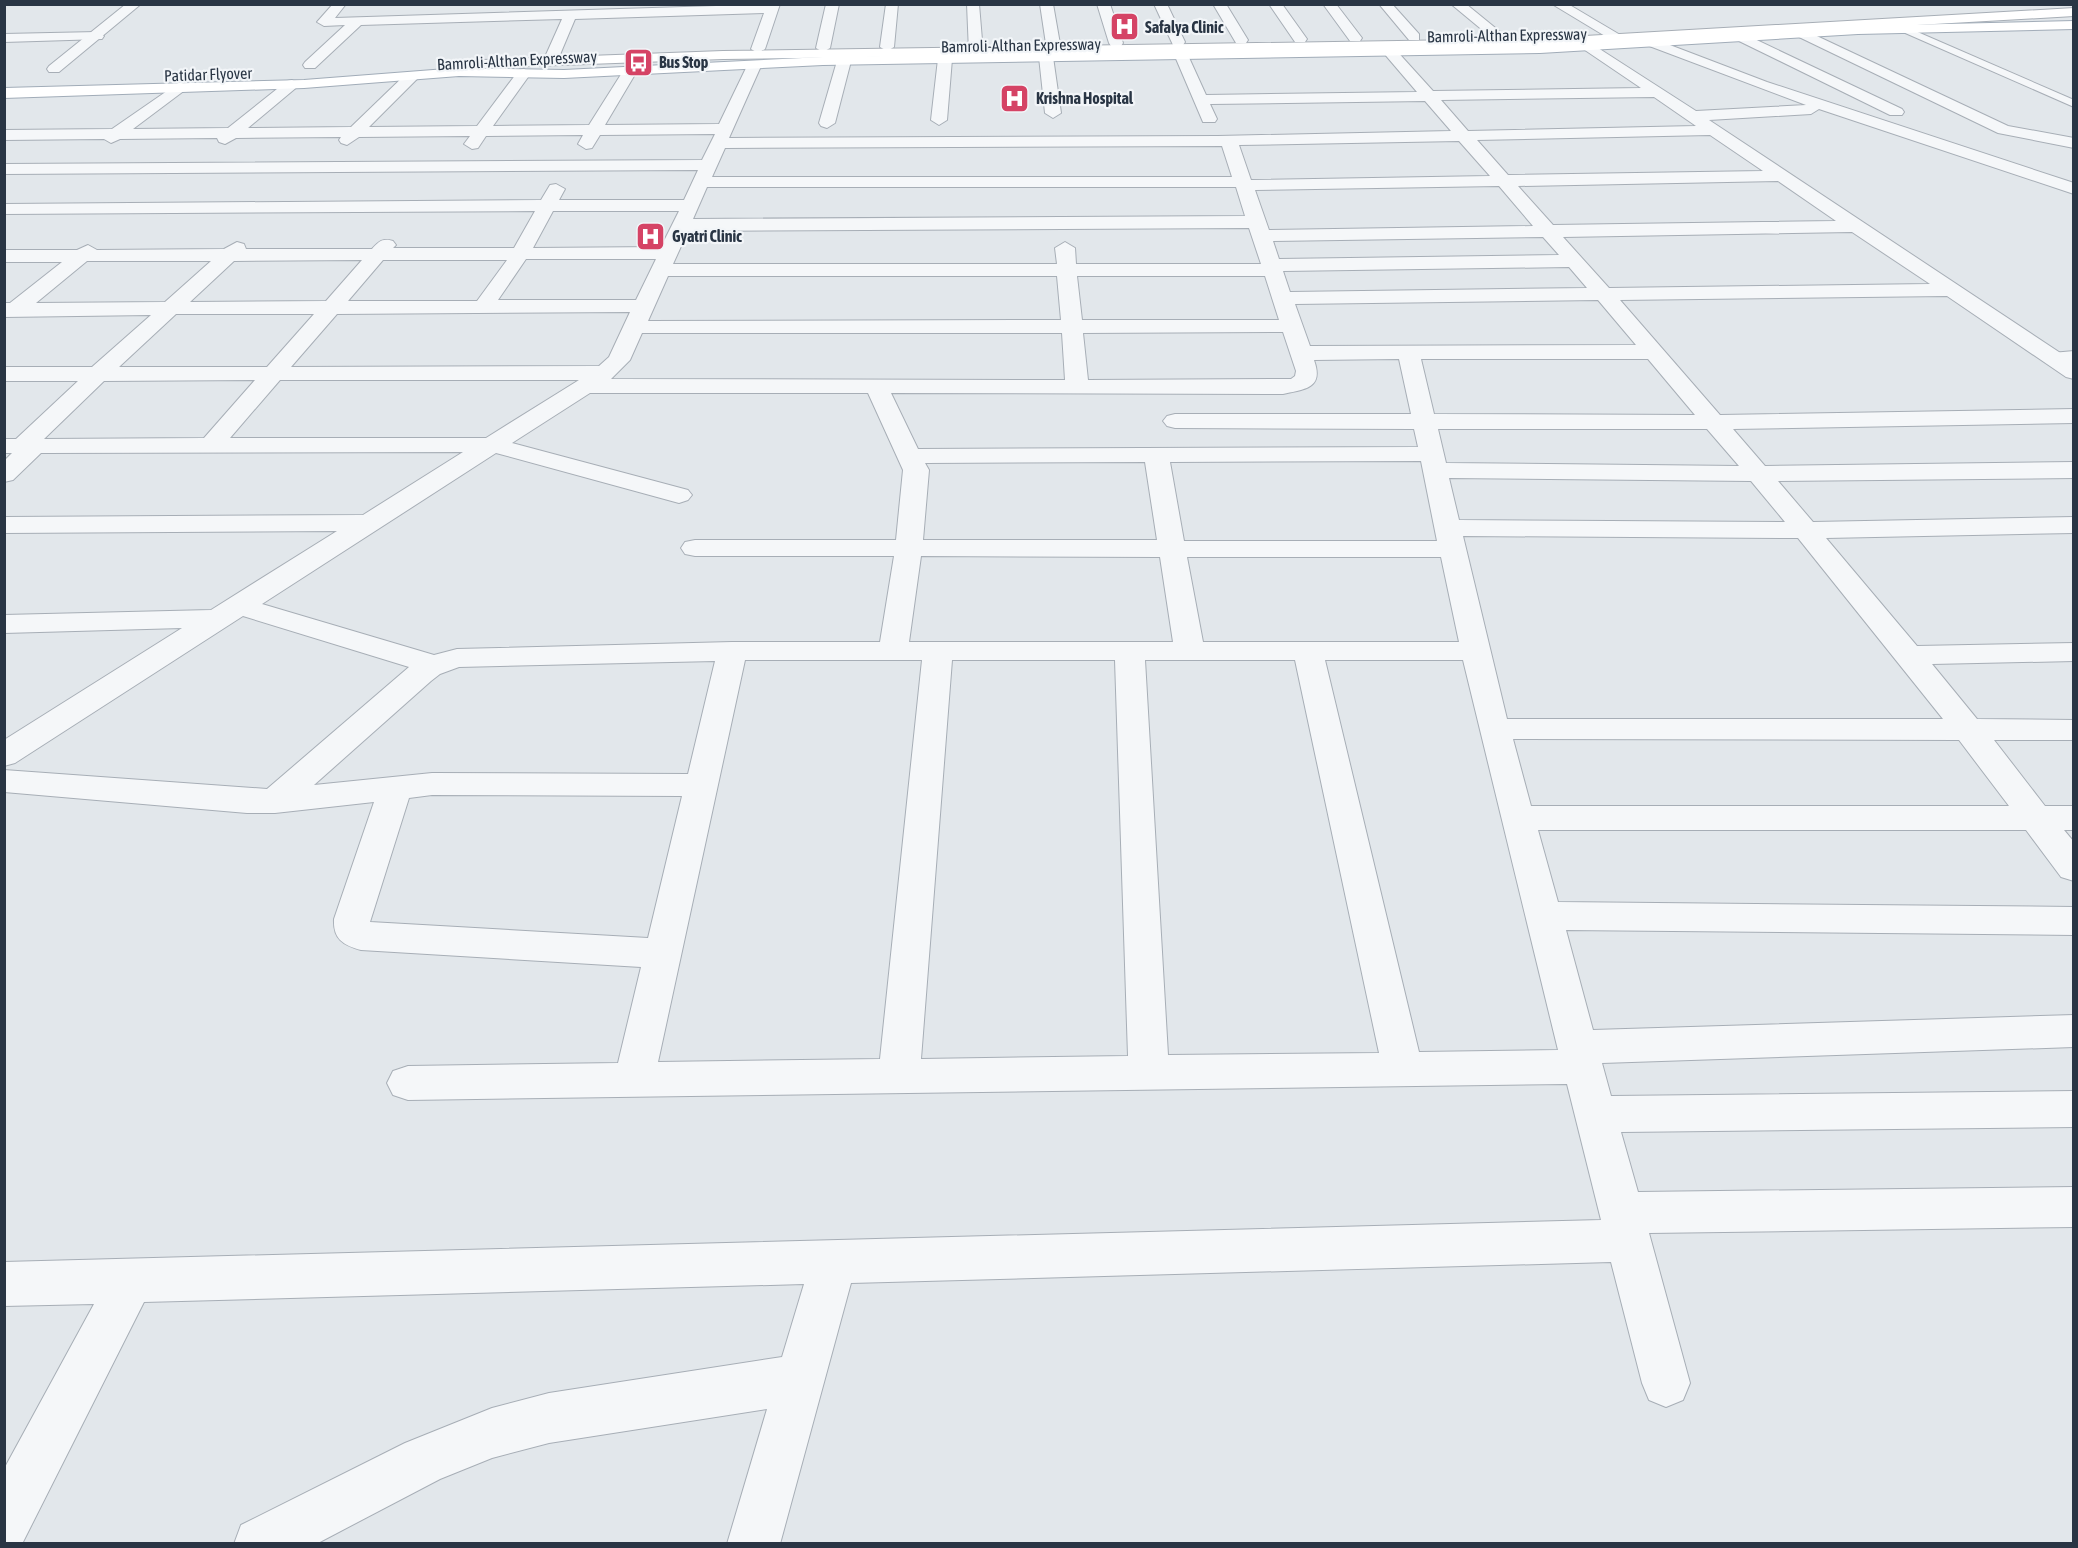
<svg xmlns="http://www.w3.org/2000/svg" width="2078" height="1548" font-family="'Asap Condensed',sans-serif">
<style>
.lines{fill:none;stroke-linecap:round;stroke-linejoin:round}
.service-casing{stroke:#a7aeb6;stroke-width:2}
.minor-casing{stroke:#a7aeb6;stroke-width:2}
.tertiary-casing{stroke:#a7aeb6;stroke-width:2}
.secondary-casing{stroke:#a7aeb6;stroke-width:2}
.primary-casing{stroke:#a1acb8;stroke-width:2}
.service{fill:#f5f7f9;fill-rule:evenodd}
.minor{fill:#f5f7f9;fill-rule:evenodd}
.tertiary{fill:#f5f7f9;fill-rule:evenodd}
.secondary{fill:#fff;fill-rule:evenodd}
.primary{fill:#fff;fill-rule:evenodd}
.labels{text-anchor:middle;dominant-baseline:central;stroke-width:4.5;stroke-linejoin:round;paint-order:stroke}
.far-poi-label{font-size:16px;font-weight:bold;fill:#293544;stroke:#f2f5f8;text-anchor:start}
.far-street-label{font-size:16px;fill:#293544;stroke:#f2f5f8}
</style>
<rect width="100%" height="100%" fill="#e2e7eb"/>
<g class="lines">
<defs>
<path id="service" d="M1906 27 2074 100V107L1903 32 1901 30Z
M2074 351V361L2052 363 2044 358 2052 353Z"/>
<path id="minor" d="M333 4H346L335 18 780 4 765 49 758 53 751 49 764 13 575 19 559 57 552 61 545 57 562 19 361 25 315 68H305L303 65 305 62 345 25 324 26 317 22Z
M826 4H839L830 48 823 52 816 48Z
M886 4H898L894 47 887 51 880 47Z
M1040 4H1053L1060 44 1058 47 1053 48 1046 44Z
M1097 4H1110L1123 43 1121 46H1111L1109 43Z
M1154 4H1167L1185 42 1183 45H1173Z
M1213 4H1226L1248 40 1246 43H1236Z
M1269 4H1282L1307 39 1305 42H1295Z
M1323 4H1336L1362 38 1360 41H1350Z
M1379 4H1392L1419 34V40H1409Z
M1451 4H1466L1504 35 1502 38H1492Z
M1804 30 2008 126 2074 138V148L1998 133 1799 37 1797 34Z
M97 32 104 36 102 39 4 42V34Z
M1641 34 1767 82 2074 183V194L1819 109 1811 114 1709 120 2074 362V379L2066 377 1947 296 1620 300 1720 415 2074 409V423L1733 429 1765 466 2074 462V478L1778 481 1813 522 2074 517V533L1826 538 1917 646 2074 643V661L1932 664 1977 719 2074 720V740H1994L2045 806H2074V830H2064L2074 842V881L2061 877 2026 830H1538L1558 902 2074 907V935L1566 930 1593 1030 2074 1015V1047L1602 1063 1611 1096 2074 1091V1127L1621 1132 1638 1192 2074 1187V1227L1649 1233 1690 1383 1683 1400 1666 1407 1649 1400 1642 1383 1611 1262 851 1283 780 1544H727L767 1409 549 1443 492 1458 440 1479 316 1544H234L241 1525 405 1443 492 1408 549 1393 782 1357 804 1284 144 1302 23 1542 4 1544V1469L94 1304 4 1306V1262L1601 1220 1567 1084 408 1100 393 1095 387 1083 393 1071 408 1066 618 1063 641 967 361 950C343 945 333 939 334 919L374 802 275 813H247L4 792V770L267 789 409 667 243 616 15 763 4 766V740L182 628 4 633V615L211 610 337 531 4 533V517L363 515 463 452 41 453 13 480 4 482V461L12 453H4V439H16L78 381H4V367H92L151 315 4 317V303H10L62 262H4V250H77L88 245 97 250 224 249 237 242 244 244 246 249H372C379 241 383 238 393 241L396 245 393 248H514L535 211 4 214V204L541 200 550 185 556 184 565 189 559 200H684L698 170 4 174V164L702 160 715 134 600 135 592 148 586 149 578 144 583 135 486 136 478 148 472 149 464 144 470 136 359 137 347 145 341 143 339 140 341 137 236 138 225 144 219 142 217 138 120 139 111 143 104 139 4 140V130L112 129 180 82 188 87 185 90 133 129 228 128 287 81 292 80 299 84 297 87 248 128 351 127 407 73H417L419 76 417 79 369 127 477 126 519 70 524 69 531 73 493 126 589 125 625 68 630 67 637 71 605 125 719 124 747 66 754 62 761 66 729 138 1218 136 1451 131 1425 101 1210 104 1217 119 1215 122H1203L1174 54 1176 51H1186L1206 95 1417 92 1382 51 1389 47 1394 48 1433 91 1641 88 1576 44V38L1581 37 1696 111 1806 105 1636 41V35ZM1654 97 1696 126 1468 131 1441 100ZM1710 135 1763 171 1508 175 1477 140ZM1459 141 1490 176 1251 180 1239 145ZM1222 146 1232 177H712L725 148ZM1778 181 1836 221 1553 225 1518 186ZM1499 186 1533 226 1269 230 1255 190ZM707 187H1236L1245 216 693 219ZM553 211H679L661 247 533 248ZM1249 228 1261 264H1076L1075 248 1065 242 1055 248 1057 264H673L688 231ZM1852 232 1930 284 1609 288 1563 237ZM1543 237 1559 255 1279 259 1273 241ZM526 259H656L636 300H498ZM362 260 326 301 190 302 234 261ZM383 260H507L477 301H348ZM87 261H211L165 302 36 303ZM1569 267 1587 288 1290 292 1283 271ZM668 276H1057L1061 320 648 321ZM1077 276H1265L1279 320H1082ZM1598 300 1636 345 1310 346 1295 304ZM630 312 609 357 599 366 291 367 337 314ZM176 314H314L267 367H119ZM1283 332 1296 371 1295 376 1291 379 1088 380 1083 333ZM642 333H1062L1065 380 611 379 630 360ZM1399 359 1411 414H1175L1167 416 1163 421 1167 426 1175 428 1414 429 1418 447 918 449 891 393 1283 394C1306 389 1324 388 1314 360ZM1421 359H1648L1695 415 1434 414ZM255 380 204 438 44 439 104 381ZM280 380H579L486 438H230ZM590 393H868L903 470 896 540H695L685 542 681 548 685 554 695 556H894L880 642H732L457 649 434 655 262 604 496 453 679 503 688 500 692 495 688 490 512 443ZM1438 429H1707L1739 466 1446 463ZM1421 461 1437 541H1184L1170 462ZM1145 462 1157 540H923L929 470 925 463ZM1449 478 1751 481 1785 522 1459 520ZM1463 536 1798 538 1943 719H1507ZM921 556 1160 557 1173 642H909ZM1187 557H1441L1459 642H1203ZM745 660H922L880 1059 658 1062ZM952 660H1115L1128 1056 921 1059ZM1145 660H1295L1379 1053 1168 1055ZM1325 660H1463L1558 1050 1419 1052ZM715 661 688 774 432 773 314 785 431 681 440 674 459 667ZM1513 739 1959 740 2009 806H1531ZM432 795 682 796 648 938 370 922 409 798Z
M1744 34 1902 109 1904 112 1902 115H1890L1739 41V35Z
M1046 53 1053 57 1061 113 1053 118 1045 113 1039 57Z
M945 55 952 59 947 120 939 125 931 120 938 59Z
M844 57 851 61 835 123 827 128 821 126 819 123 837 61Z"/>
<path id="tertiary" d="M126 4H141L59 72H49L47 69 49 66Z
M967 4H979L983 52 986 58 984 61H974L969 52Z
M1552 4H1568L1627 39 1620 43 1615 42Z"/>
<path id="secondary" d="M2074 8V16L1533 47 723 59 455 69 448 65 455 61 723 51 1533 39Z"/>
<path id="primary" d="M2074 21V29L1858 34 1540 53 823 65 564 78 459 76 304 88 4 98V88L304 80 459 68 564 70 823 57 1540 45 1858 26Z"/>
</defs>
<use href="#service" class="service-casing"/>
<use href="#minor" class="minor-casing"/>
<use href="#tertiary" class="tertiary-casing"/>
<use href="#secondary" class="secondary-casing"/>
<use href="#primary" class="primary-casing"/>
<use href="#service" class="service"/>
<use href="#minor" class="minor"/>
<use href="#tertiary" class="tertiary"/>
<use href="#secondary" class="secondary"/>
<use href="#primary" class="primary"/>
</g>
<defs>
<symbol id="hospital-square" viewBox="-11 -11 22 22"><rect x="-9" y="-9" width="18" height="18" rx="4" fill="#d54365" stroke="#f2f5f8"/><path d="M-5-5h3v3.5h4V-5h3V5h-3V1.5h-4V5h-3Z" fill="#fff"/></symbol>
<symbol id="bus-square" viewBox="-11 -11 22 22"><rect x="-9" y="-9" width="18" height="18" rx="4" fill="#d54365" stroke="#f2f5f8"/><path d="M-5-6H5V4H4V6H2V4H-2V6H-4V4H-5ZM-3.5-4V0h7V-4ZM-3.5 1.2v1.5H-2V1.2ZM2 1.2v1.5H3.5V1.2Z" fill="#fff"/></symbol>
</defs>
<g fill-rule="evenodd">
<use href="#hospital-square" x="1108" y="10" width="33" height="33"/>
<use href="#bus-square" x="622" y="46" width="33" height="33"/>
<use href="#hospital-square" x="998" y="82" width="33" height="33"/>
<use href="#hospital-square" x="634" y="220" width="33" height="33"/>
</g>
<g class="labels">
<g class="far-poi-label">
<text x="1145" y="27">Safalya Clinic</text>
<text x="659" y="62">Bus Stop</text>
<text x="1036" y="98">Krishna Hospital</text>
<text x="672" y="236">Gyatri Clinic</text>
</g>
<g class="far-street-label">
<text transform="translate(1507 35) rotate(-1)">Bamroli-Althan Expressway</text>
<text transform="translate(1021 45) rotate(-1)">Bamroli-Althan Expressway</text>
<text transform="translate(517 60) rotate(-3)">Bamroli-Althan Expressway</text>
<text transform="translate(208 74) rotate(-2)">Patidar Flyover</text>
</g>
</g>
<rect width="2078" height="1548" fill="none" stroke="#293544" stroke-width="12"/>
</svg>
